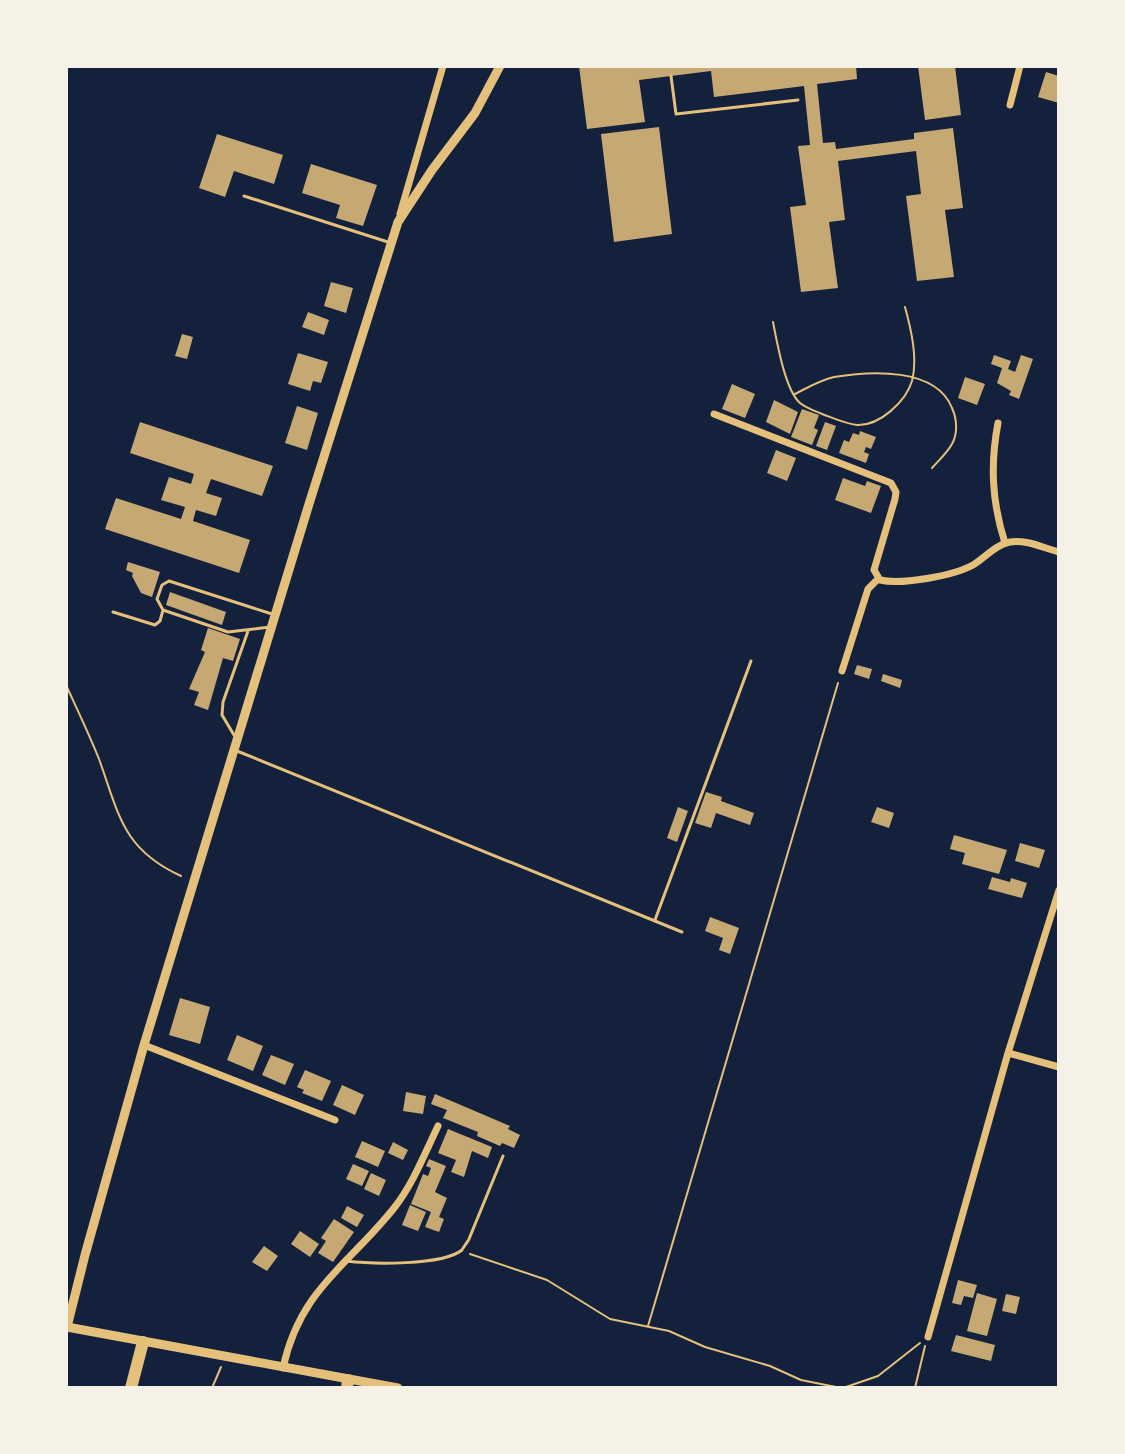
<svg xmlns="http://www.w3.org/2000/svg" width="1125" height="1454" font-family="Commissioner,sans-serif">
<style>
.building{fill:#c6a872}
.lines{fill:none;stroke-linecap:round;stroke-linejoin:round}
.path{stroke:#e5c07b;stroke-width:2}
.service{stroke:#e5c07b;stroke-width:3}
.minor{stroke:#e5c07b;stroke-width:7}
.tertiary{stroke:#e5c07b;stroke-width:9}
.trunk{stroke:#e5c07b;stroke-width:12}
</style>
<rect width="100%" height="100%" fill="#14213d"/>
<path class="building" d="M579 66H856L857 79 817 84 823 143 835 142 836 149 914 139V133L953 128 963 208 945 210 954 277 917 281 906 196 921 194 916 151 838 161 845 220 829 222 838 288 801 292 790 207 806 205 798 146 810 145 804 86 714 97 711 71 639 80 645 122 587 129Z
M918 66H955L961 115 925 120Z
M1046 72 1059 76V103L1038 97Z
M659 127 672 234 614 242 601 134Z
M217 134 283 155 274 184 234 171 225 197 199 188Z
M311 164 377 185 363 226 336 218 340 205 302 193Z
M331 282 353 288 346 313 324 306Z
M308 312 329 320 324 335 302 327Z
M182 334 193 337 187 359 175 356Z
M298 353 328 362 321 383 313 381 310 391 288 384Z
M994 355 1011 361 1008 369 1015 372 1021 355 1033 359 1019 399 1009 395 1011 391 997 383 1002 368 991 364Z
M965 377 985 384 977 405 958 398Z
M732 384 755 394 745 418 722 409Z
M774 400 798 412 790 434 766 422Z
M297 406 318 413 307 450 285 443Z
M802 409 819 415 814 428 818 430 812 445 791 437Z
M140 422 273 466 262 496 211 479 206 493 222 498 216 516 196 510 193 521 250 540 239 573 105 529 116 498 181 519 185 507 161 500 169 477 191 484 194 474 130 453Z
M825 422 836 426 827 450 816 446Z
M860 431 876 437 871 449 866 447 864 452 869 454 866 463 839 453 844 440 849 442 853 433 859 435Z
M776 450 796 458 787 481 767 473Z
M843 478 865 486 867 481 881 486 871 513 835 500Z
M128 562 160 572 152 597 141 593 132 576 133 573 126 570Z
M170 592 226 612 222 625 166 605Z
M208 628 240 639 233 661 223 658 208 710 194 705 199 692 189 689 205 652 201 650Z
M857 665 872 669 869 679 854 674Z
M883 674 902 680 900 688 881 681Z
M706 792 722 797 721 801 754 813 750 825 716 813 711 828 695 823Z
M678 807 688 811 677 842 667 838Z
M877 807 894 813 889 828 871 822Z
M954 835 1007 850 999 874 962 864 965 853 950 849Z
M1020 843 1045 850 1039 868 1015 861Z
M992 877 1010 882 1011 878 1027 883 1022 898 988 889Z
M710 917 739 928 730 954 719 950 723 938 705 931Z
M180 998 210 1007 200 1044 169 1035Z
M237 1035 263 1046 253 1071 227 1060Z
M271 1055 294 1064 285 1085 262 1075Z
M305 1070 331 1081 322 1101 302 1093 304 1090 297 1087Z
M342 1085 364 1095 355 1115 333 1105Z
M406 1092 426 1096 423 1114 403 1111Z
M435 1094 510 1126 508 1129 520 1135 514 1148 502 1143 500 1146 477 1136 478 1132 443 1118 447 1110 431 1104Z
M448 1129 492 1147 488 1158 472 1151 464 1177 451 1172 456 1160 438 1153Z
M362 1141 385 1151 378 1167 355 1157Z
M393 1142 408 1150 403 1160 388 1153Z
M429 1159 446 1166 435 1192 447 1198 439 1217 444 1219 439 1232 425 1227 431 1212 411 1204 423 1174 428 1176 431 1168 426 1166Z
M353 1164 369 1171 362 1186 346 1179Z
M371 1173 386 1180 379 1196 364 1189Z
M410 1205 426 1212 418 1231 402 1225Z
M347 1206 364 1215 357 1227 341 1218Z
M334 1219 354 1232 333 1262 318 1253 326 1241 321 1238Z
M300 1231 319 1244 310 1257 291 1244Z
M264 1246 278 1256 267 1271 252 1262Z
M958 1280 977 1285 973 1298 964 1296 961 1305 952 1303Z
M977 1293 997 1299 987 1336 967 1331Z
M1006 1294 1020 1297 1016 1314 1002 1311Z
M956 1335 995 1345 991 1361 951 1351Z"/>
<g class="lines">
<path class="path" d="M773 322C777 342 785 390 800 403 806 408 815 411 822 414 833 418 846 424 857 425 880 426 906 401 912 381 918 358 911 329 905 307
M795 394C807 388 820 380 834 377 870 371 936 367 952 408 957 419 958 433 952 444 947 453 939 460 932 468
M66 685C77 709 89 734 99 759 119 814 122 849 181 876
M470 1254 547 1280 610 1319 669 1331 705 1347 770 1366 801 1380 841 1388
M648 1326 838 683
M212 1388 221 1367
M843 1388 878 1376 920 1343
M915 1388 925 1346"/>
<path class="service" d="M671 76 676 114 798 100
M244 196 391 243
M113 612 155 625 160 621 163 610
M270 627 228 632 163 610 157 599 162 585 169 581 272 614
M234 735 222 715 223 702 248 631
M237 751 682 932
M655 920 751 661
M346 1261C371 1264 442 1266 462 1250 462 1249 469 1240 469 1239L503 1156"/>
<path class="minor" d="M1010 105 1020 66
M400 214 443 66
M714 414 891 483 896 492 895 499 874 570 880 580C901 585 953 576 973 565 985 558 995 545 1010 542 1025 539 1044 548 1059 552
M998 423C990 465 992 502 1005 543
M842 671 868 589 878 579
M144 1045 335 1120
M1008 1053 1059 1067
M928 1337 1008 1053 1059 890
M283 1368C300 1289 348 1266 394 1208 413 1184 425 1153 438 1126"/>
<path class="tertiary" d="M398 1388 67 1327 85 1255 144 1045 309 504 398 222 432 170 475 113 500 66"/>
<path class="trunk" d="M131 1388 143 1342
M347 1388 348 1380"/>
</g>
<rect width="1125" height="1454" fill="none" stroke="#f6f1e7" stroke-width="136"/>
</svg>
